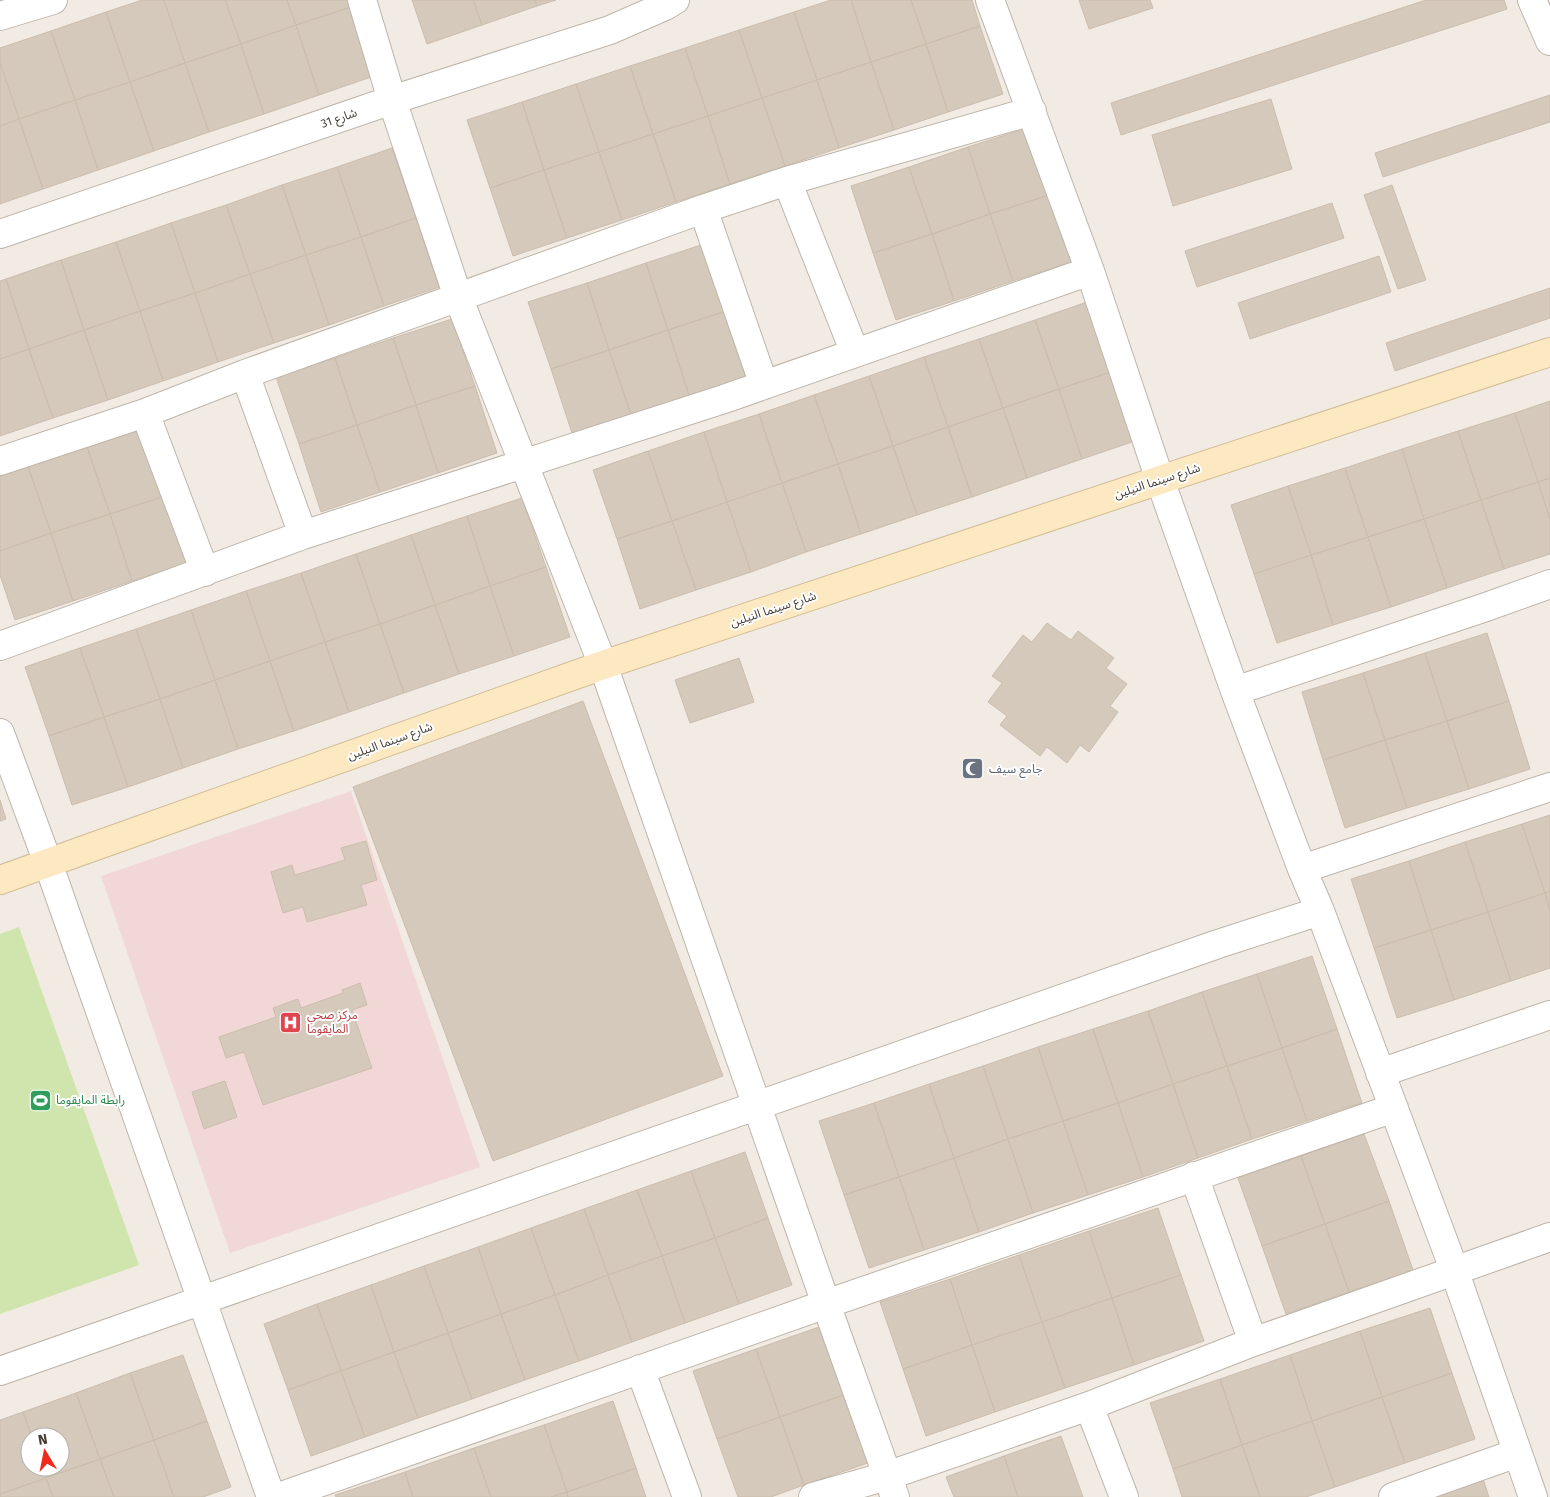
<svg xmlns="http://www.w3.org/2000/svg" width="1550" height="1497" font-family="'Fira Sans','Noto Sans Arabic',sans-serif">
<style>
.medical{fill:#f1d8d6}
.green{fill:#d0e4ad}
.building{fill:#d5c9bc;stroke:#ccbdad}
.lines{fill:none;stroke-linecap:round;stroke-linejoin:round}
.street-casing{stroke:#beb5a9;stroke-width:30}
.secondary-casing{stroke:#d2bd97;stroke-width:30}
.street{stroke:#fff;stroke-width:28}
.secondary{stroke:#fce9c2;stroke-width:28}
.labels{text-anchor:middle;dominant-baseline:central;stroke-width:4;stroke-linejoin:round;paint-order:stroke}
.street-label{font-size:12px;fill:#423b34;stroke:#fff}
.worship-label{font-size:12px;fill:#5b616d;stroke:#fff;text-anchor:start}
.health-label{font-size:12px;fill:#be3a42;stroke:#fff;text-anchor:start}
.leisure-label{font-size:12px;fill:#27864d;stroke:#fff;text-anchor:start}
</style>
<rect width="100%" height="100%" fill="#f1ebe3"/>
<path class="medical" d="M351 791 480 1167 230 1253 101 876Z"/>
<path class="green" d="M19 927 139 1265 0 1314V934Z"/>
<path class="building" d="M142 0H164L185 63 130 82 106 12Z
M164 0H225L241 44 185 63Z
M225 0H287L296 25 241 44Z
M287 0H348L351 7 296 25Z
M412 0H473L482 25 427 44Z
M473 0H535L537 6 482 25Z
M535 0H556L537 6Z
M831 0H851L871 62 817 80 794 12Z
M851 0H911L926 44 871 62Z
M911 0H972L980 26 926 44Z
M1079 0H1150L1153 8 1089 29Z
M1426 0H1504L1507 9 1121 135 1111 103Z
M351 7 374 76 319 95 296 25Z
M106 12 130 82 75 100 51 31Z
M794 12 817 80 762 98 739 30Z
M296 25 319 95 264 114 241 44Z
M980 26 1003 94 948 112 926 44Z
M739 30 762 98 708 116 685 48Z
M51 31 75 100 19 119 0 62V48Z
M241 44 264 114 209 132 185 63Z
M926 44 948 112 894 130 871 62Z
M685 48 708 116 653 134 630 66Z
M0 62 19 119 0 126Z
M871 62 894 130 839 148 817 80Z
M185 63 209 132 154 151 130 82Z
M630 66 653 134 599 152 576 84Z
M817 80 839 148 785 166 762 98Z
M130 82 154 151 98 170 75 100Z
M576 84 599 152 544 170 522 102Z
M1550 95V122L1383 177 1375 153Z
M762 98 785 166 730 184 708 116Z
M1271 99 1292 169 1173 206 1152 135Z
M75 100 98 170 43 189 19 119Z
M522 102 544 170 490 188 467 120Z
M708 116 730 184 676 202 653 134Z
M19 119 43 189 0 204V126Z
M1027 128 1049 195 990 214 968 147Z
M653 134 676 202 622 220 599 152Z
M968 147 990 214 932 234 909 167Z
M392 148 416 218 361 237 337 167Z
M599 152 622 220 567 238 544 170Z
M337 167 361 237 306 255 282 185Z
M909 167 932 234 873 253 851 186Z
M544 170 567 238 513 256 490 188Z
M282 185 306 255 250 274 226 205Z
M1392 185 1426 280 1398 289 1364 195Z
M1049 195 1072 262 1013 281 990 214Z
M1332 203 1344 238 1197 287 1185 251Z
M226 205 250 274 195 293 171 223Z
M990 214 1013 281 954 301 932 234Z
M416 218 439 287 384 306 361 237Z
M171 223 195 293 140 311 116 242Z
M932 234 954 301 896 320 873 253Z
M361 237 384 306 329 325 306 255Z
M116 242 140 311 84 330 61 260Z
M704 244 726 311 668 330 646 263Z
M306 255 329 325 274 343 250 274Z
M1379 256 1391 292 1250 339 1238 303Z
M61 260 84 330 29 349 6 279Z
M646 263 668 330 609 350 587 283Z
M250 274 274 343 218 362 195 293Z
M6 279 29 349 0 359V281Z
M587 283 609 350 551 369 528 302Z
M1550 288V318L1395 371 1386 343Z
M195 293 218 362 163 381 140 311Z
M1090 301 1114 371 1059 389 1035 320Z
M140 311 163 381 108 400 84 330Z
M726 311 749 378 690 398 668 330Z
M452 319 475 386 416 405 393 338Z
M1035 320 1059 389 1003 408 979 339Z
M84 330 108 400 53 418 29 349Z
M668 330 690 398 632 417 609 350Z
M393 338 416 405 357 425 335 358Z
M979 339 1003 408 948 427 924 357Z
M29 349 53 418 0 436V359Z
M609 350 632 417 573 436 551 369Z
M924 357 948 427 893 446 869 376Z
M335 358 357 425 299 444 276 377Z
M1114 371 1138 440 1082 459 1059 389Z
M869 376 893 446 838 464 814 395Z
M475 386 497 453 438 473 416 405Z
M1059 389 1082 459 1027 478 1003 408Z
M814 395 838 464 782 483 759 414Z
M1550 401V478L1538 482 1515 413Z
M416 405 438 473 380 492 357 425Z
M1003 408 1027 478 972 497 948 427Z
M1515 413 1538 482 1481 500 1458 431Z
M759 414 782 483 727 502 704 432Z
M357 425 380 492 321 512 299 444Z
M948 427 972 497 917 515 893 446Z
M146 428 168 495 110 514 87 447Z
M1458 431 1481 500 1424 519 1402 449Z
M704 432 727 502 672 521 648 451Z
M893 446 917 515 861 534 838 464Z
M87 447 110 514 51 533 28 466Z
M1402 449 1424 519 1368 537 1345 468Z
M648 451 672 521 617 539 593 470Z
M838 464 861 534 806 552 782 483Z
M28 466 51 533 0 551V476Z
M1345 468 1368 537 1311 555 1288 486Z
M1550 478V519L1538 482Z
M1538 482 1550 519V554L1504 569 1481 500Z
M782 483 806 552 751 572 727 502Z
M1288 486 1311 555 1254 574 1231 505Z
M168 495 191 562 132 581 110 514Z
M522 498 546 567 490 586 467 516Z
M1481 500 1504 569 1447 588 1424 519Z
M727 502 751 572 696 590 672 521Z
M110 514 132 581 73 601 51 533Z
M467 516 490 586 435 605 411 535Z
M1424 519 1447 588 1391 607 1368 537Z
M672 521 696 590 640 609 617 539Z
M51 533 73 601 15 620 0 575V551Z
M411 535 435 605 380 624 356 554Z
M1368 537 1391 607 1333 625 1311 555Z
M356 554 380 624 325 642 301 573Z
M1311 555 1333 625 1277 643 1254 574Z
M546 567 570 637 514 656 490 586Z
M301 573 325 642 270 661 246 591Z
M490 586 514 656 459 674 435 605Z
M246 591 270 661 215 680 191 610Z
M435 605 459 674 404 693 380 624Z
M191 610 215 680 160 699 136 629Z
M1047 623 1071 640 1078 631 1114 658 1106 668 1127 684 1110 706 1118 712 1089 752 1080 745 1067 763 1047 747 1040 756 1000 725 1007 716 988 702 1002 683 992 676 1023 635 1032 642Z
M380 624 404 693 349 712 325 642Z
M136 629 160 699 104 717 80 648Z
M1487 633 1509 701 1447 721 1425 653Z
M325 642 349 712 294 731 270 661Z
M80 648 104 717 49 736 25 667Z
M1425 653 1447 721 1385 740 1363 673Z
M739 658 754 702 690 723 675 680Z
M270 661 294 731 238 749 215 680Z
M1363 673 1385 740 1323 760 1302 692Z
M215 680 238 749 183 768 160 699Z
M160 699 183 768 128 787 104 717Z
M583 701 723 1076 493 1161 353 787Z
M1509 701 1530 769 1469 789 1447 721Z
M104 717 128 787 72 805 49 736Z
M1447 721 1469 789 1407 808 1385 740Z
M1385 740 1407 808 1345 828 1323 760Z
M0 800 6 819 0 821Z
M1550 815V891L1545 893 1522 824Z
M1522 824 1545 893 1488 912 1465 842Z
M366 841 377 880 361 885 367 905 307 922 303 907 283 913 271 872 292 865 295 875 345 860 341 848Z
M1465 842 1488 912 1431 930 1409 861Z
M1409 861 1431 930 1374 948 1351 879Z
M1550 891V910L1545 893Z
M1545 893 1550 910V968L1511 981 1488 912Z
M1488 912 1511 981 1454 1000 1431 930Z
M1431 930 1454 1000 1397 1018 1374 948Z
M1312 956 1337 1029 1282 1048 1257 974Z
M1257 974 1282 1048 1227 1066 1202 992Z
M360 983 367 1005 352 1010 372 1068 263 1105 244 1052 226 1058 219 1037 276 1017 273 1008 298 999 301 1008 343 993 342 990Z
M1202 992 1227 1066 1173 1084 1148 1011Z
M1148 1011 1173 1084 1118 1103 1093 1029Z
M1093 1029 1118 1103 1063 1121 1038 1047Z
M1337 1029 1362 1103 1307 1121 1282 1048Z
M1038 1047 1063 1121 1008 1139 983 1066Z
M1282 1048 1307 1121 1252 1139 1227 1066Z
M983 1066 1008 1139 954 1158 929 1084Z
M1227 1066 1252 1139 1198 1158 1173 1084Z
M225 1081 237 1117 204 1129 192 1092Z
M929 1084 954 1158 899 1177 874 1103Z
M1173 1084 1198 1158 1143 1177 1118 1103Z
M874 1103 899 1177 844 1195 819 1121Z
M1118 1103 1143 1177 1088 1195 1063 1121Z
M1063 1121 1088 1195 1033 1213 1008 1139Z
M1364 1134 1389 1201 1325 1224 1301 1156Z
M1008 1139 1033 1213 979 1232 954 1158Z
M745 1152 768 1218 715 1238 691 1171Z
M1301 1156 1325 1224 1262 1246 1238 1178Z
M954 1158 979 1232 924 1250 899 1177Z
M691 1171 715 1238 662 1256 637 1190Z
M899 1177 924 1250 869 1268 844 1195Z
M637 1190 662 1256 608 1275 584 1209Z
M1389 1201 1413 1270 1349 1292 1325 1224Z
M1158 1208 1181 1275 1112 1298 1089 1231Z
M584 1209 608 1275 555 1295 531 1228Z
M768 1218 792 1285 739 1304 715 1238Z
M1325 1224 1349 1292 1286 1314 1262 1246Z
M531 1228 555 1295 501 1314 478 1247Z
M1089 1231 1112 1298 1042 1322 1019 1255Z
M715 1238 739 1304 685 1323 662 1256Z
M478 1247 501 1314 448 1333 424 1266Z
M1019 1255 1042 1322 972 1345 950 1279Z
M662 1256 685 1323 632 1342 608 1275Z
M424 1266 448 1333 394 1352 371 1285Z
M608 1275 632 1342 579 1361 555 1295Z
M1181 1275 1204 1341 1134 1365 1112 1298Z
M950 1279 972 1345 903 1369 880 1302Z
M371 1285 394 1352 341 1371 317 1304Z
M555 1295 579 1361 525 1380 501 1314Z
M1112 1298 1134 1365 1065 1388 1042 1322Z
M317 1304 341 1371 288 1390 264 1324Z
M1430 1308 1452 1373 1382 1397 1360 1331Z
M501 1314 525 1380 472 1399 448 1333Z
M1042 1322 1065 1388 995 1412 972 1345Z
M819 1327 844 1395 780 1417 756 1349Z
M1360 1331 1382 1397 1312 1421 1290 1355Z
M448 1333 472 1399 418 1418 394 1352Z
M972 1345 995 1412 926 1436 903 1369Z
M756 1349 780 1417 717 1439 693 1371Z
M394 1352 418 1418 365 1437 341 1371Z
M183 1355 207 1421 154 1440 130 1373Z
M1290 1355 1312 1421 1242 1445 1220 1379Z
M341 1371 365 1437 311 1456 288 1390Z
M130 1373 154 1440 100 1459 76 1393Z
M1452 1373 1475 1439 1405 1463 1382 1397Z
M1220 1379 1242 1445 1173 1469 1150 1403Z
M76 1393 100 1459 46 1478 43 1467H60V1437H32L23 1412Z
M844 1395 868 1463 804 1485 780 1417Z
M1382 1397 1405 1463 1335 1487 1312 1421Z
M613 1401 636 1468 567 1492 544 1425Z
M23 1412 32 1437H30V1467H43L46 1478 0 1494V1420Z
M780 1417 804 1485 771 1497H738L717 1439Z
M207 1421 231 1487 203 1497H174L154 1440Z
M1312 1421 1335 1487 1306 1497H1260L1242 1445Z
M544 1425 567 1492 551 1497H491L474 1448Z
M1061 1436 1083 1497H1018L1004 1456Z
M154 1440 174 1497H114L100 1459Z
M1242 1445 1260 1497H1182L1173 1469Z
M474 1448 491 1497H413L405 1472Z
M1004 1456 1018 1497H954L946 1477Z
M100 1459 114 1497H53L46 1478Z
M636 1468 646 1497H568L567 1492Z
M405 1472 413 1497H336L335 1495Z
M46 1478 53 1497H0V1494Z
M1483 1479 1489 1497H1434Z
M567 1492 568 1497H551Z"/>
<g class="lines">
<defs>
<path id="street" d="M362 0 392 100 458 297 603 665 826 1304 895 1497
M990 0 1090 271 1160 480 1235 691 1302 869 1320 911 1452 1264 1533 1497
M1532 0 1550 41
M0 16 53 0
M787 181 855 353
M703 209 764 385
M0 234 392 100 610 30 665 6 675 0
M245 374 303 535
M145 413 205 572
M0 461 145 413 245 374 703 209 787 181 1032 111
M0 646 303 535 724 399 1090 271
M1235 691 1486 607 1550 584
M0 733 48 863 271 1497
M1302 869 1550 787
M1380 1073 1550 1015
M1194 1176 1253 1342
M640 1369 687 1497
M0 1371 1218 944 1320 911
M1089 1406 1124 1497
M279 1497 826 1304 1394 1108
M813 1497 887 1476 1089 1406 1253 1342 1550 1237
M1393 1497 1517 1453"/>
<path id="secondary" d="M0 880 603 665 1160 480 1550 352"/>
</defs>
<use href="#street" class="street-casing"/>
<use href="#secondary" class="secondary-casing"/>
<use href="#street" class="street"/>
<use href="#secondary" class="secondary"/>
</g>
<defs>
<symbol id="mosque-square" viewBox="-11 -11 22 22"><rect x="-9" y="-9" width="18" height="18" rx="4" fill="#6b7280" stroke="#fff"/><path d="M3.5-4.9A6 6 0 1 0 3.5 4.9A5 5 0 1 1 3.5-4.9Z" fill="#fff"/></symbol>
<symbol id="hospital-square" viewBox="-11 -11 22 22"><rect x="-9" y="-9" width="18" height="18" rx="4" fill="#e0444e" stroke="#fff"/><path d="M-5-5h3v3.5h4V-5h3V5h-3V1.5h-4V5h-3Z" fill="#fff"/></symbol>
<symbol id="stadium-square" viewBox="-11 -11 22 22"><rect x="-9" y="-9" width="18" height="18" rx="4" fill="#2e9e5b" stroke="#fff"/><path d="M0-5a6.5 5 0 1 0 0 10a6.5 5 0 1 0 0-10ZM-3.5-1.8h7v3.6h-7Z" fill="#fff"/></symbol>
</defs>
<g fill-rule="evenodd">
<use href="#mosque-square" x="960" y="756" width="25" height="25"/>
<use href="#hospital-square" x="278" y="1010" width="25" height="25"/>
<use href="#stadium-square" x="28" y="1088" width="25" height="25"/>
</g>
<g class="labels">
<g class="street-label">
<text transform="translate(339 118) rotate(-19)">شارع 31</text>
<text transform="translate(1157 481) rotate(-18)">شارع سينما النيلين</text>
<text transform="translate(773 609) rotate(-18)">شارع سينما النيلين</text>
<text transform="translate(390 741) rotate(-20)">شارع سينما النيلين</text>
</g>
<g class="worship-label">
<text x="989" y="769">جامع سيف</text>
</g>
<g class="health-label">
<text x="307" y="1015">مركز صحي<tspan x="307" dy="14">المايقوما</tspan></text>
</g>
<g class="leisure-label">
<text x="56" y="1100">رابطة المايقوما</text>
</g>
</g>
<g transform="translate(45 1452) rotate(350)"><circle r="24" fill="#ffffff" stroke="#b3b1ae"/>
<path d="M0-4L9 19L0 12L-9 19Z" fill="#ef291c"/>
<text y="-8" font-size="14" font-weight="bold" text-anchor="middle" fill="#423b34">N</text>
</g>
</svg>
